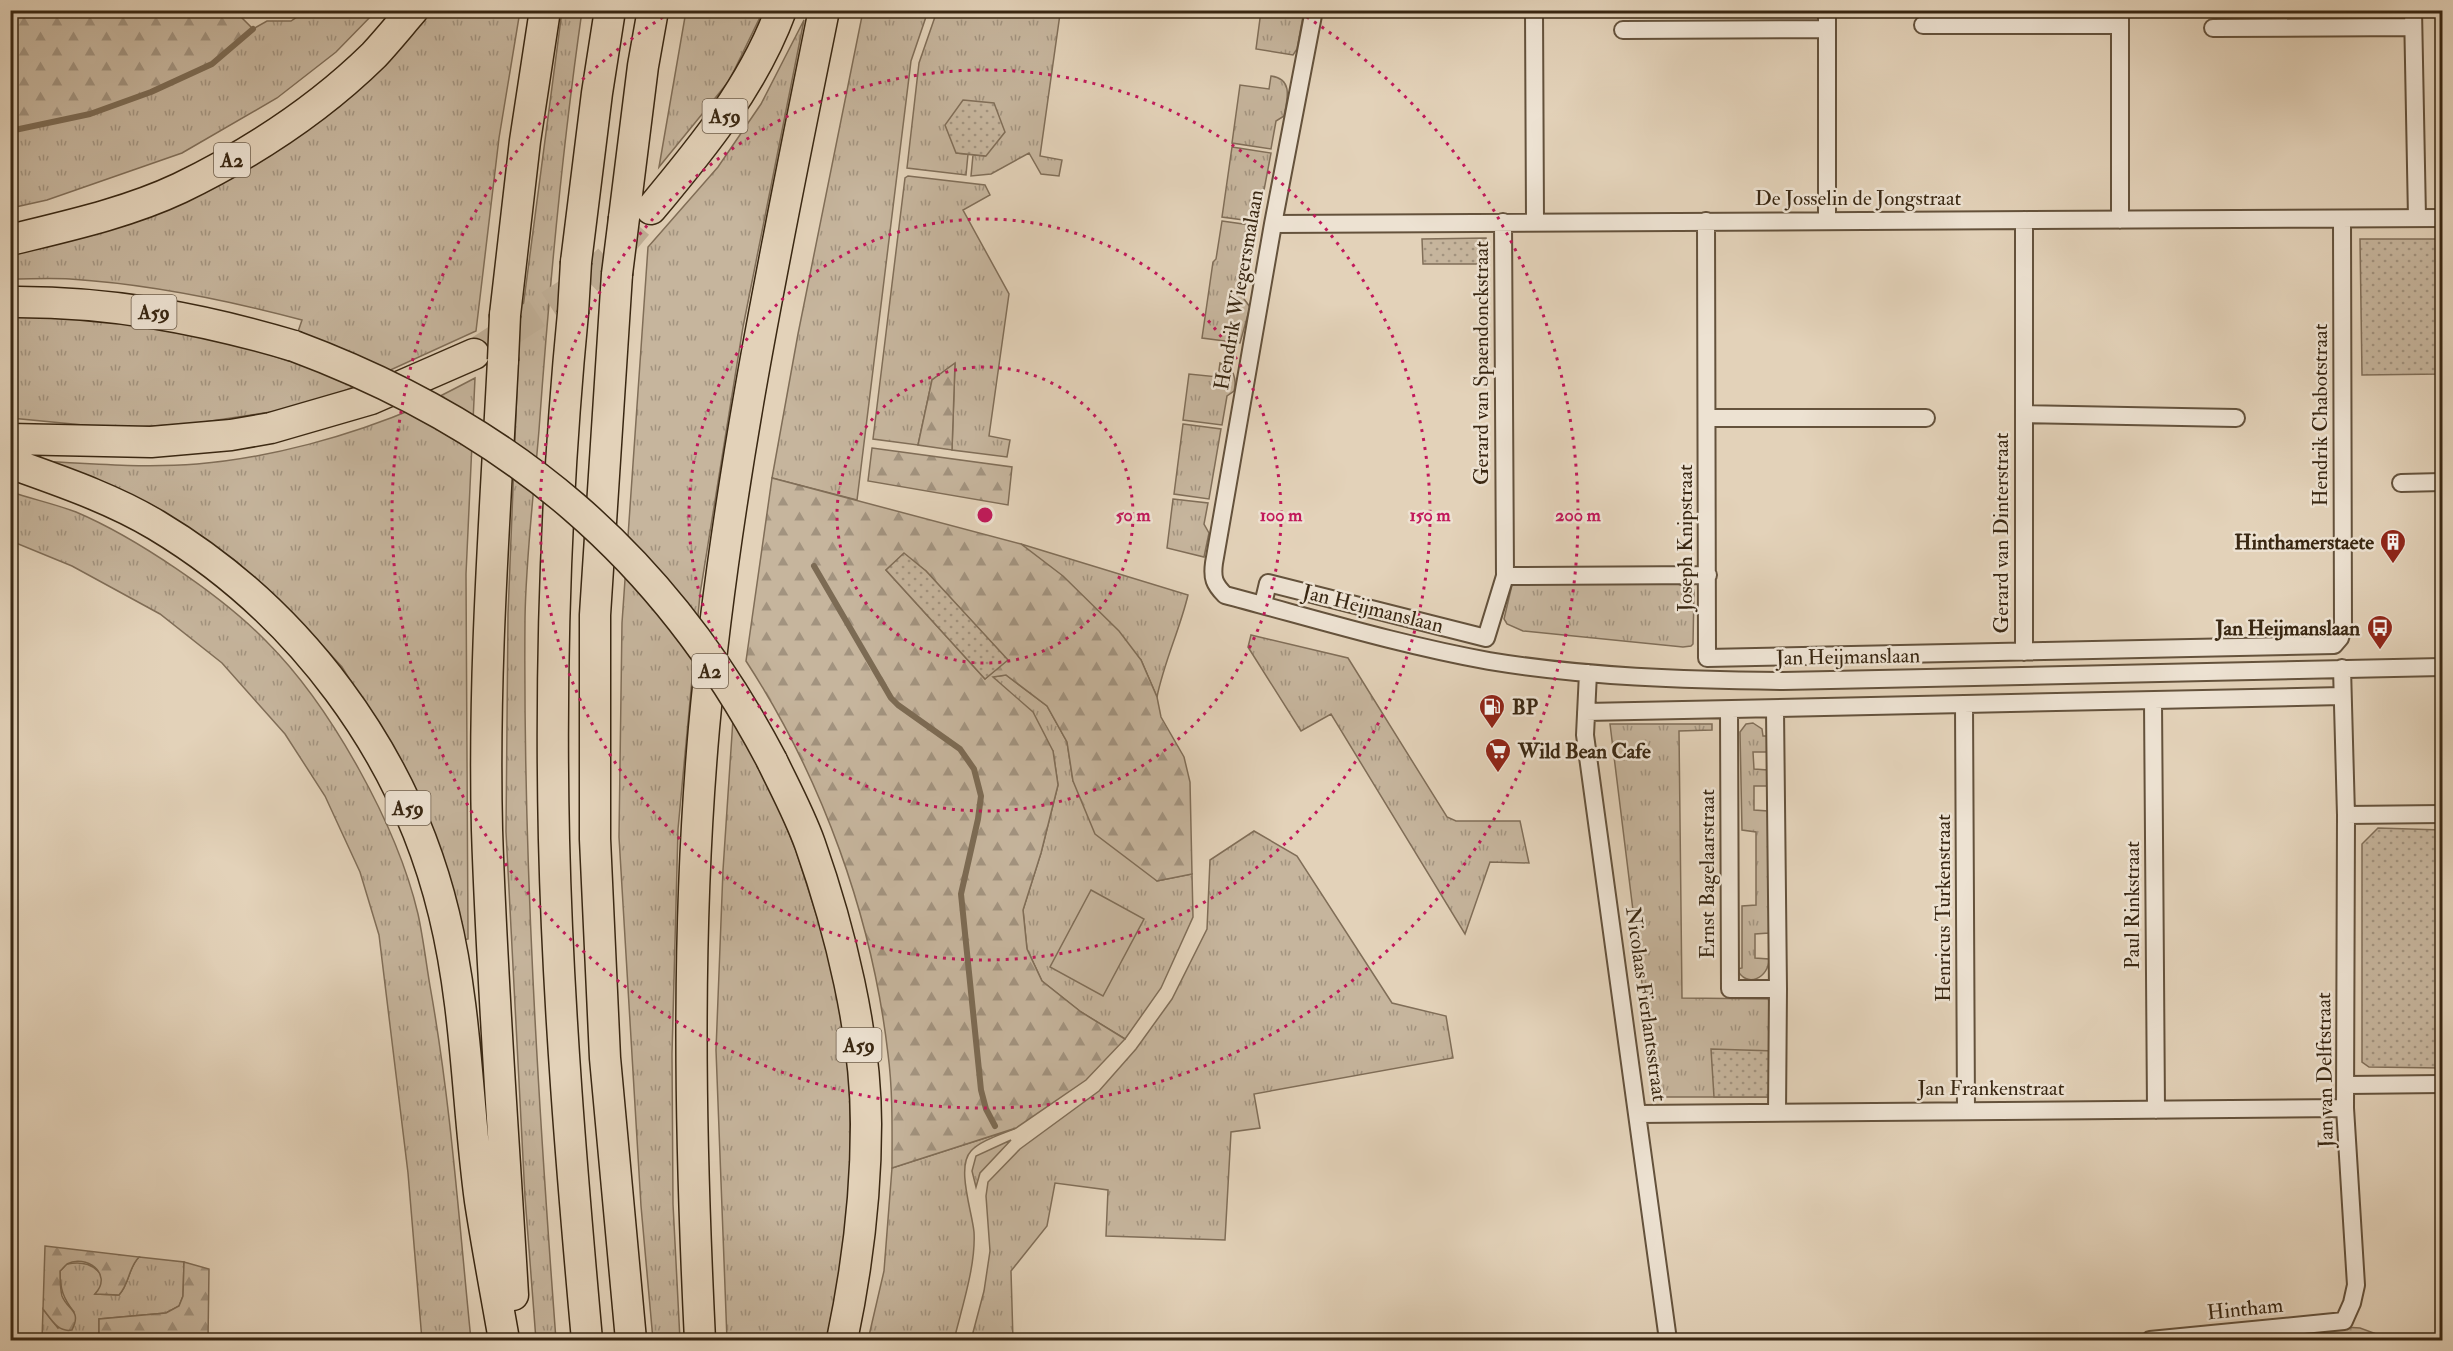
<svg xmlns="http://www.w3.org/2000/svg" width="2453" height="1351" font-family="'IM FELL Double Pica',serif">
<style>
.grass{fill:url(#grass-tufts);stroke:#806e58;stroke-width:1.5}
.forest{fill:url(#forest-firs);stroke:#806e58;stroke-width:1.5;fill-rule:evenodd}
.park{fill:url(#park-dots);stroke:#806e58;stroke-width:1.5}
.pitch{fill:#c6b59d;stroke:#806e58;stroke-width:1.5}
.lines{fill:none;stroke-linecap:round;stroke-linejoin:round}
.stream{stroke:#7c6b54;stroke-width:6}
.highway-tunnel{stroke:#c1b098;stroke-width:30;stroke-dasharray:30 15;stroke-linecap:butt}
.street-casing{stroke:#64523c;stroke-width:20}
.highway-casing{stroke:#392712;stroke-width:33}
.street{stroke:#ede2d2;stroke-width:16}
.highway{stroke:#e3d2b9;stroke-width:30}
.highway-bridge-casing{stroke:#392712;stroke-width:33;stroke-linecap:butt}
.highway-bridge{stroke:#e3d2b9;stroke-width:30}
.ring{fill:none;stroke:#c2185b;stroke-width:3;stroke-dasharray:3 6}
.labels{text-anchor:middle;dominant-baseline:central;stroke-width:5;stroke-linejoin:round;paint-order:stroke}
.shield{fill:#ede2d2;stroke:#6f5f4c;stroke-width:1.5}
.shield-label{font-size:20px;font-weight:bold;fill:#392712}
.street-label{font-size:21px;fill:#392712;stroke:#ede2d2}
.poi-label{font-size:21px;font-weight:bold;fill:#392712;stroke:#ede2d2;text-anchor:end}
.centre{fill:#c2185b;stroke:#ede2d2;stroke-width:3}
.ring-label{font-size:18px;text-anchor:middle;font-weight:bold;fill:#c2185b;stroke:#ede2d2;stroke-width:5;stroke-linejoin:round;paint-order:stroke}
</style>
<defs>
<pattern id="grass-tufts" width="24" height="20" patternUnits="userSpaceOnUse" patternTransform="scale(1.5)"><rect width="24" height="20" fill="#c6b59d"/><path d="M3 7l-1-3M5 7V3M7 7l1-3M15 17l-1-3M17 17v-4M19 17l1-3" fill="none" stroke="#a2937f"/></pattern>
<pattern id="forest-firs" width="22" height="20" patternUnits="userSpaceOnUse" patternTransform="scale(1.5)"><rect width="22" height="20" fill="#c6b59d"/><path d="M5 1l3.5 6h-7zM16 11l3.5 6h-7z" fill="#a2937f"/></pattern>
<pattern id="park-dots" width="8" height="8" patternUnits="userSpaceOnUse" patternTransform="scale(1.5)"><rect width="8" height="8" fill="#c6b59d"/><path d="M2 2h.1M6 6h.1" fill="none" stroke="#a2937f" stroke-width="1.8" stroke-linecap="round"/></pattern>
</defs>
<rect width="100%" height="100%" fill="#e3d2b9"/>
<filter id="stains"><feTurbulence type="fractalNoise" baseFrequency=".00333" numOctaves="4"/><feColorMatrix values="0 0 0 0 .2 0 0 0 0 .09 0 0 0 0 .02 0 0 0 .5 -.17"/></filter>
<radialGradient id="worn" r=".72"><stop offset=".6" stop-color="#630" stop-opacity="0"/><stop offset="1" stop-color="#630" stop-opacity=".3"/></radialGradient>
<path class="grass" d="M306 11H376L336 52 277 98 182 153 47 200 11 208V131L90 114 151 92 212 64 253 29 267 21H291Z
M431 11H520L499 138 476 331 340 393 277 411 191 424 114 428 11 418V315H70L180 330 237 343 288 361 302 320C227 300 148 284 70 279 51 278 30 279 11 279L10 253 108 230 383 63Z
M562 11H582C562 150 549 290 539 430 534 492 526 555 525 618 523 859 538 1100 556 1340H536L525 1197 506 832 508 614 519 338Z
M686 11H763L729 81 659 167Z
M863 11H928L911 61 857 500 772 478 798 334Z
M937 11H1057L1060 14 1040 156 1062 160 1059 176 1041 174 1029 153 991 174 971 176 973 155 986 156 956 153 968 154 966 175 907 168 919 63Z
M1261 11H1304L1297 49 1293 55 1256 49Z
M804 20 743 327 700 594 678 829 672 1054 673 1204 680 1340H653L641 1206 619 837 622 623 648 247 718 167 761 104Z
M1271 76C1294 79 1287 100 1284 116L1276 121 1271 149 1232 143 1240 85 1269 89Z
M1232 147 1271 153 1258 222 1222 217Z
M908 176 985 185 990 195 963 210 1009 294 989 436 1010 440 1007 457 952 450 955 364 932 380 918 445 873 439 905 178Z
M1222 221 1257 226 1244 299 1250 307 1240 343 1202 338 1213 262 1216 259Z
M1220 363C1234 367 1237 379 1234 391L1227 396 1222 425 1183 420 1189 374 1218 377Z
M475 378 466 574 468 939 463 940 436 848 409 775 342 667 299 620 237 562 157 508 85 476 41 461C93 464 145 468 197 464 270 458 350 436 418 407 437 398 456 388 475 378Z
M1183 424 1221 429 1209 499 1174 494Z
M11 492C32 499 55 504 76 512 135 537 221 595 266 641 331 706 397 825 418 914 423 937 426 962 430 986 451 1103 459 1222 471 1340H422L408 1173 379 935 360 872 325 796 285 734 222 663 160 614 72 566 11 541Z
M1173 499 1208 503 1204 524 1209 533 1204 557 1167 548Z
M1021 544 1188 595C1180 629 1164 662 1157 697L1141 660Z
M1523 578 1675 583 1694 590 1693 644 1691 646 1683 647 1523 631 1507 624 1504 619 1512 585Z
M1251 635 1348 658 1447 817 1456 821H1520L1529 863 1490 862 1465 934 1331 714 1301 731 1248 647Z
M1006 675 1047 706 1067 742 1073 781 1157 881 1192 874 1193 917 1161 988 1125 1039 1081 1012 1042 981 1027 949 1023 910 1041 853 1058 785 1053 751 992 677Z
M733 719 769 784 796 851 840 989 849 1054 851 1207 834 1311 827 1340H727L716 1050 723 870Z
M1753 723 1762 729 1763 736H1769L1768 752H1753L1754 769 1768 770V786H1754V810L1768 811 1769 933 1755 934V958L1769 959C1769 978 1746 989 1737 969L1742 968V906L1756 905V832L1742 830 1740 732 1746 724Z
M1610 724H1712V730L1679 731 1682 998 1775 999V1097H1656Z
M1254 831 1297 856 1392 1003 1446 1016 1453 1058 1254 1094 1260 1128 1231 1132 1225 1240 1106 1236 1108 1190 1055 1183 1047 1226 1011 1271 1013 1340H971L984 1291 990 1251 986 1196 988 1182 1020 1149 1099 1091 1136 1049 1172 999 1207 929 1210 860Z
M1016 1128C1003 1134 981 1140 971 1151 956 1167 972 1211 974 1232 976 1265 962 1307 954 1340H868L884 1271 892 1168Z
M1011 1140 980 1173 976 1187 972 1171 976 1156Z
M139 1257 184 1262 183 1296 179 1306 166 1313 99 1319V1340H42L43 1309 58 1328 74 1312C63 1298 60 1289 60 1271L67 1264C83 1261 94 1264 103 1277L101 1287 95 1294 119 1295C130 1283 128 1268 139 1257Z
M2344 1327 2360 1328 2379 1335 2415 1334V1340H2260L2320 1335 2326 1328Z"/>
<path class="forest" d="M11 10 235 11 253 29 212 64 151 92 90 114 11 131Z
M955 363 952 450 918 445 932 380Z
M872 448 1012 467 1008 505 868 481Z
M772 478 1021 544 1063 576 1119 631 1141 660 1157 697 1161 717 1184 757 1190 782 1192 874 1157 881 1095 834 1073 781 1067 742 1047 706 1006 675 993 677 1033 712 1053 751 1058 785 1041 853 1023 910 1027 949 1042 981 1081 1012 1125 1039 1086 1080 1016 1128 892 1168C892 1130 893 1092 888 1054 872 916 822 778 746 661ZM904 554 926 571 1007 660 985 679 886 570Z
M45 1246 139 1257C128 1268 130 1283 119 1295L95 1294C114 1273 85 1254 67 1264 64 1266 63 1269 60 1271 60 1279 60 1288 62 1296 68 1311 82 1310 72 1330 58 1333 51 1319 43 1309Z
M184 1262 209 1269 208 1340H183L182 1335 99 1340V1319L166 1313 179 1306 183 1296Z"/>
<path class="park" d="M963 100 994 103 1005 132 986 156 956 153 945 125Z
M1486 238 1487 264H1423L1422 239Z
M2360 239H2442V374L2362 375Z
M904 553 926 571 1008 660 985 679 886 570Z
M2378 828 2442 830V1068L2369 1067 2362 1062V844Z
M1711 1049 1775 1051V1097H1714Z"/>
<path class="pitch" d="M1091 890 1144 919 1103 996 1050 967Z"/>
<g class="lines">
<path class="stream" d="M10 131 90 114 151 92 212 64 253 29
M814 566 891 698 898 705 960 749 974 769 981 796 978 819 961 894 981 1090 986 1109 995 1126"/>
<path class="highway-tunnel" d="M474 354 584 283 609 259 651 209"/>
<defs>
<path id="street" d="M1314 10 1273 224 1214 563C1212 578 1214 584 1225 595 1312 618 1400 645 1489 661 1586 677 1685 680 1783 681L2442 667
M1534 10 1535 222
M2413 10 2417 218
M1923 25H2120
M2213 28 2413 27
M1623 30 1827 29
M2024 220V652
M2120 220V10
M1706 221 1707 658 2334 645 2340 638 2343 627 2342 219
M1827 221V10
M1273 224 2442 218
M2024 414 2236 418
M1707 418H1926
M2401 483 2442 482
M1505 576 1708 575
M1263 604 1268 583 1486 638 1505 576 1503 222
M1588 673 1585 735 1668 1340
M2153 701 2156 1110
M1964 704 1966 1111
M1729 710 1730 989H1778
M1775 710 1778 989 1777 1113
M1586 712 2342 696
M2346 815 2442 814
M2347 1085 2442 1084
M1638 1114 2345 1108
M2150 1340 2344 1321 2352 1303 2356 1285 2345 1108 2346 815 2342 668"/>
<path id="highway" d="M651 209C702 148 753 86 781 10
M624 218 643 66 653 10
M10 240C67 226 127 213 180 188 250 154 318 110 374 55 387 41 400 25 413 10
M576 262 597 93 610 10
M617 274 595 615V839L605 1058 631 1340
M10 302C108 301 200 318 294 346
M573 313C556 488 550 664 554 840 558 1007 572 1174 587 1340
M505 315 525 141 545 10
M503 360C495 516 483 673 487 830 492 985 504 1140 513 1295
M10 439 151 442 231 435 271 428 371 399 474 354
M10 463C60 481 111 498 156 525 298 610 405 752 444 914 467 1008 467 1105 480 1201 487 1247 496 1294 504 1340
M772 761C785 788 800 816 810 844 840 929 866 1034 866 1124 866 1197 857 1269 842 1340
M700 1340C690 1136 686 932 704 728 726 486 776 248 824 10"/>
</defs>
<use href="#street" class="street-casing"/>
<use href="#highway" class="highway-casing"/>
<use href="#street" class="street"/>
<use href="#highway" class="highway"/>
<defs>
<path id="highway-bridge" d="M617 274 624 218
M573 313 576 262
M294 346C509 426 665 556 772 761
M503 360 505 315"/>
</defs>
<use href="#highway-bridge" class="highway-bridge-casing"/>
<use href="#highway-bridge" class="highway-bridge"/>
</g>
<g class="ring">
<circle cx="985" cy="515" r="148"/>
<circle cx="985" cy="515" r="296"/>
<circle cx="985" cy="515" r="445"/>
<path d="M1299 12A593 593 0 1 1 671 12"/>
</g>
<defs>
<symbol id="building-pin" viewBox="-11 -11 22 30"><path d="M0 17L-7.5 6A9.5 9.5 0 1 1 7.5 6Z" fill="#8f2418" stroke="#ede2d2"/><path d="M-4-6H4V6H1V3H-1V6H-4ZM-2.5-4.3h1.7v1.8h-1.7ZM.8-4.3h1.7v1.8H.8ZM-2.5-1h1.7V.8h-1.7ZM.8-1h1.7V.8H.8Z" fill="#fff"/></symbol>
<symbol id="bus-pin" viewBox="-11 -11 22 30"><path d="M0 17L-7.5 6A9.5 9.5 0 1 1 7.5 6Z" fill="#8f2418" stroke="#ede2d2"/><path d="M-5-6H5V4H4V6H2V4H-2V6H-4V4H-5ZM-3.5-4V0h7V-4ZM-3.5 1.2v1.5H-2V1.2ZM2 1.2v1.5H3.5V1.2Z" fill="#fff"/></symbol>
<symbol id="fuel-pin" viewBox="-11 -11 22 30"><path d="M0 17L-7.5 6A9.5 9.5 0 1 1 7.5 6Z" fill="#8f2418" stroke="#ede2d2"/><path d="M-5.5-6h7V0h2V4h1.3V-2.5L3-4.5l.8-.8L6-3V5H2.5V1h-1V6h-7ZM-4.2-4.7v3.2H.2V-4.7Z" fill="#fff"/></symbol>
<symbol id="supermarket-pin" viewBox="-11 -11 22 30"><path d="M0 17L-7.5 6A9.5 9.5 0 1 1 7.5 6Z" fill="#8f2418" stroke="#ede2d2"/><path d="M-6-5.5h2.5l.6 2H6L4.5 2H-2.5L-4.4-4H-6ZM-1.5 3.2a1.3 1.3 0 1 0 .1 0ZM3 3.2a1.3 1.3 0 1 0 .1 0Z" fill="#fff"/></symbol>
</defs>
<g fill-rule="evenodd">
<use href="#building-pin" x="2378" y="527" width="30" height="40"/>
<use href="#bus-pin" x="2365" y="613" width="30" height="40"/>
<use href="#fuel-pin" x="1477" y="692" width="30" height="40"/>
<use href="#supermarket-pin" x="1483" y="736" width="30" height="40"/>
</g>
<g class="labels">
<g class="shield">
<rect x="702.5" y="99" width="45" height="34" rx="4.5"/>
<rect x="214" y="143" width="36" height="34" rx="4.5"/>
<rect x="131.5" y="295" width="45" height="34" rx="4.5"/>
<rect x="692" y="654" width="36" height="34" rx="4.5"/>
<rect x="385.5" y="791" width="45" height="34" rx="4.5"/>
<rect x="836.5" y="1028" width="45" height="34" rx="4.5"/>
</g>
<g class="shield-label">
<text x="725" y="116">A59</text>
<text x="232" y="160">A2</text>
<text x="154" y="312">A59</text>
<text x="710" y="671">A2</text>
<text x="408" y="808">A59</text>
<text x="859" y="1045">A59</text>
</g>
<g class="street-label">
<text x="1858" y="198">De Josselin de Jongstraat</text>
<text transform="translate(1239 290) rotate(-80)">Hendrik Wiegersmalaan</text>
<text transform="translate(1481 363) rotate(-90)">Gerard van Spaendonckstraat</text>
<text transform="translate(2320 415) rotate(-90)">Hendrik Chabotstraat</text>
<text transform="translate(2001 533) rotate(-90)">Gerard van Dinterstraat</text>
<text transform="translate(1685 538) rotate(-90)">Joseph Knipstraat</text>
<text transform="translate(1373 609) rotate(14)">Jan Heijmanslaan</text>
<text transform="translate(1848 657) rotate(-1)">Jan Heijmanslaan</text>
<text transform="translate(1707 874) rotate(-90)">Ernst Bagelaarstraat</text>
<text transform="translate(2132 905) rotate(-90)">Paul Rinkstraat</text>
<text transform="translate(1943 908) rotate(-90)">Henricus Turkenstraat</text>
<text transform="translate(1646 1004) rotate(82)">Nicolaas Fierlantsstraat</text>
<text transform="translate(2325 1070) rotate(-91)">Jan van Delftstraat</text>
<text x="1991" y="1088">Jan Frankenstraat</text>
<text transform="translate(2245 1309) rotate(-6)">Hintham</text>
</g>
<g class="poi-label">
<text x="2374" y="542">Hinthamerstaete</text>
<text x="2360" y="628">Jan Heijmanslaan</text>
<text x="1512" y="707" text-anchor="start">BP</text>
<text x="1518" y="751" text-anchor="start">Wild Bean Cafe</text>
</g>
</g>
<circle cx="985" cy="515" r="9" class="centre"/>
<g class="ring-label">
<text x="1133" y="521">50 m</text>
<text x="1281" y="521">100 m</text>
<text x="1430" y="521">150 m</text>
<text x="1578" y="521">200 m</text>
</g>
<rect width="2453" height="1351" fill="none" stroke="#e3d2b9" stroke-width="36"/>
<rect x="12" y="12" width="2429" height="1327" fill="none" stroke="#392712" stroke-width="3"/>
<rect x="18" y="18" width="2417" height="1315" fill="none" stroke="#392712" stroke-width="1.5"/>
<rect width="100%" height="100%" filter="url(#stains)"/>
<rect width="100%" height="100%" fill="url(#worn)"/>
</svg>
